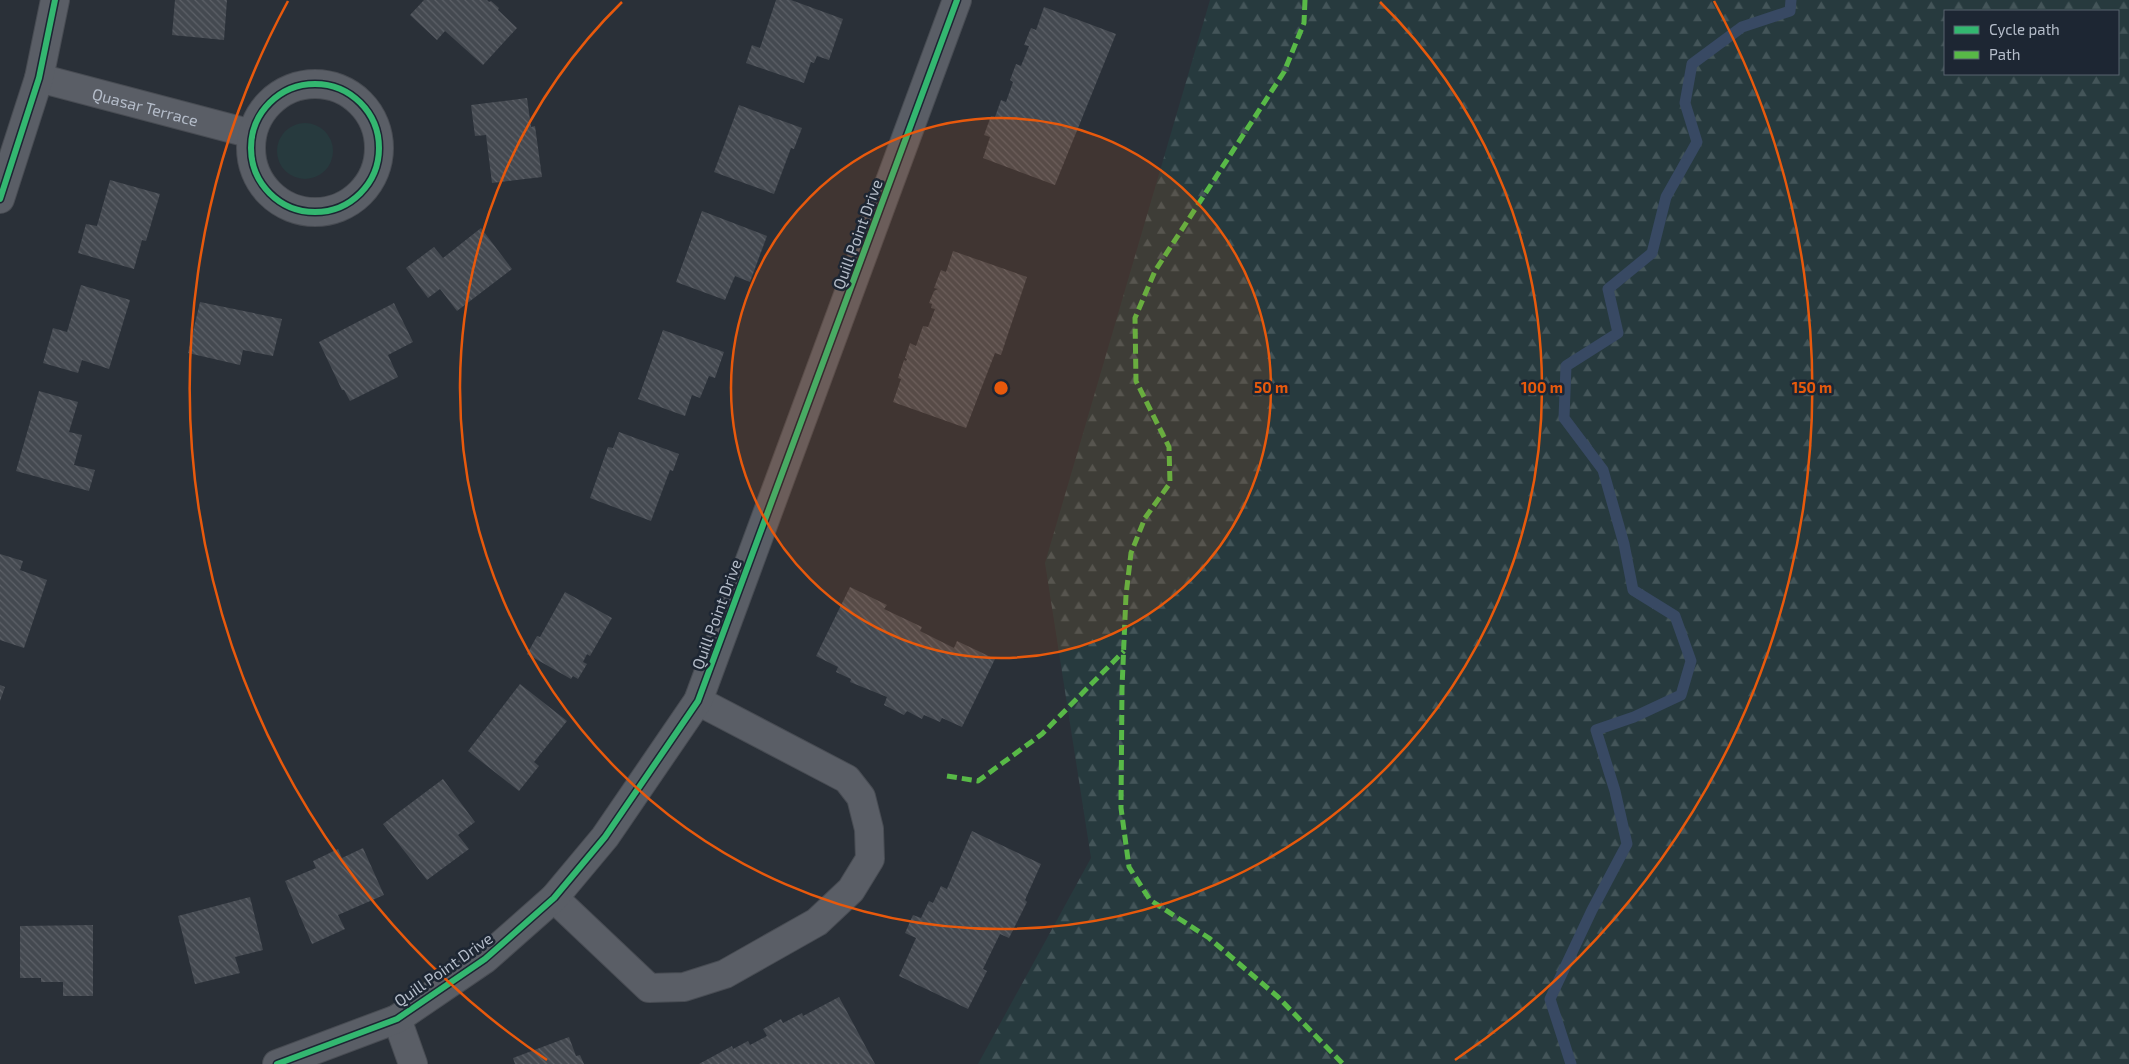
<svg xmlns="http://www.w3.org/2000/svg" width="2129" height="1064" font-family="'Exo 2',sans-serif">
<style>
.grass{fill:#273a3e}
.forest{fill:url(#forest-firs);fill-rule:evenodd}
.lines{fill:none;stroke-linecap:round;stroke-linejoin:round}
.stream{stroke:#384963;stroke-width:11}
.building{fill:url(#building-back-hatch)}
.minor-casing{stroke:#484c53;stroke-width:30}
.minor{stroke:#5a5e66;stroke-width:28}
.quiet{stroke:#58b947;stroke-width:5;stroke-dasharray:10 5;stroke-linecap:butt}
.cycleway-casing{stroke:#1d2633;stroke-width:9}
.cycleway{stroke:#33b770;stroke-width:6}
.ring{fill:none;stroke:#e8590c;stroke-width:2.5}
.labels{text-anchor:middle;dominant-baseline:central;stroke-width:5;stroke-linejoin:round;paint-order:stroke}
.street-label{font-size:16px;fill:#b4bcc9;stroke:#1d2633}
.centre{fill:#e8590c;stroke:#1d2633;stroke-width:2.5}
.ring-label{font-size:15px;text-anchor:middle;font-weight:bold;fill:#e8590c;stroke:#1d2633;stroke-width:5;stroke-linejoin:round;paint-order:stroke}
</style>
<defs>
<pattern id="forest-firs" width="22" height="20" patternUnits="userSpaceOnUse" patternTransform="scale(1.25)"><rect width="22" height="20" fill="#273a3e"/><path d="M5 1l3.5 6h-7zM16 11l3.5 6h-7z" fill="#445559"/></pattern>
<pattern id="building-back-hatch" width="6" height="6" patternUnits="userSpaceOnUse" patternTransform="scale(1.25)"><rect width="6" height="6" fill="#444950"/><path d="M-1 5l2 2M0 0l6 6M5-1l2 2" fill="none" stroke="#5d6168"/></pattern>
</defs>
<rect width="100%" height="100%" fill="#2a3038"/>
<path class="grass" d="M277 151a28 28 0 1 1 56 0a28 28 0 1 1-56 0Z"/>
<path class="forest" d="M1210 0H2129V1064H978L1091 858 1045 563ZM1945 11H2118V74H1945Z"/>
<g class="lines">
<path class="stream" d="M1571 1064 1550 999 1592 910 1627 844 1615 791 1596 730 1634 717 1681 695 1691 661 1675 616 1633 590 1624 544 1603 470 1564 418 1566 366 1618 333 1608 289 1652 253 1666 197 1697 142 1685 103 1692 64 1742 27 1790 11 1791 0"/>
</g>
<path class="building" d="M175 0H227L224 40 172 35Z
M424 0H487L489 2 491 1 499 8 498 10 517 28 483 65 445 31 437 40 410 15Z
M776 0H791L843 19 829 60 817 56 814 63 811 62 804 83 746 63 752 45 760 48Z
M1044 7 1116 34 1055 185 983 158 990 137 984 135 991 116 995 117 1001 100 1006 102 1013 82 1010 80 1016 64 1021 66 1029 46 1024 45 1031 28 1036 30Z
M527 98 531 127 535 126 542 177 492 183 486 135 475 136 471 105Z
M739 105 802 128 794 149 791 148 774 194 714 172Z
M110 180 160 194 146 241 142 240 134 269 78 253 86 224 97 226Z
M702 211 767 236 750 282 735 276 725 300 676 282Z
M481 228 512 269 457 311 440 289 428 298 406 268 434 247 443 258Z
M953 251 1027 277 1001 355 995 353 966 428 893 402 901 379 898 378 904 360 906 361 907 359 905 358 910 343 916 346 923 326 928 327 935 309 931 308 932 304 929 303 934 291 938 289 934 288 941 270 946 272Z
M81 285 130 300 109 369 82 360 78 373 43 363 53 328 67 332Z
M200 302 282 319 273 356 243 350 240 365 188 353Z
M394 303 413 342 388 355 398 377 350 401 344 390H342L319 342Z
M663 330 724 352 715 378 709 376 700 398 692 395 685 416 638 399Z
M39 391 78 402 69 432 82 435 74 465 95 470 89 491 16 471Z
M619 432 679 454 673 471 670 470 651 521 590 498 608 447 613 448Z
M0 554 23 561 20 570 47 580 24 648 0 640Z
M850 587 887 605 884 609 922 627 920 631 954 648 957 641 995 659 962 727 942 718 940 722 924 715 922 719 907 711 904 715 884 705 887 697 850 682 851 679 836 672 838 667 816 656Z
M565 592 612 618 590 656 587 654 583 662 587 664 578 679 573 676 571 679 527 654 537 636 540 637Z
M520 684 567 721 534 762 539 766 519 791 468 751Z
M0 685 5 687 0 701Z
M443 779 475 822 458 835 469 849 427 880 383 824Z
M972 831 1041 864 1025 900 1027 902 1009 938 1000 934 983 969 987 971 968 1009 899 976 916 938 905 933 913 915 921 918 929 901 933 903 941 886 947 889Z
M363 848 384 895 338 915 345 929 312 944 285 881 316 868 313 861 338 849 342 858Z
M250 897 263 950 235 957 240 973 195 984 178 916Z
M93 925V996H63V982H41V978H20V926Z
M839 997 875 1064H699L732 1046 733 1049 748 1041 750 1045 767 1036 763 1029 781 1019 783 1023 802 1013 803 1016Z
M569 1037 576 1056 580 1055 584 1064H515L513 1058Z"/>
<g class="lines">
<defs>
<g id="minor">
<path id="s1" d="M39 78 252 134"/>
<circle cx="315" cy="148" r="64"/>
<path d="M0 199 39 78 55 0"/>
<path d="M554 898 649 988 684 987 725 974 817 922 851 890 870 859 869 829 861 797 847 779 698 701"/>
<path d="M397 1019 413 1064"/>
<path d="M277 1064 397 1019 485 959 554 898 605 837 698 701 957 0"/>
</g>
</defs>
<use href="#minor" class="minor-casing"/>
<use href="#minor" class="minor"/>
<path class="quiet" d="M1305 0 1304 23 1284 72 1155 271 1135 318 1136 381 1169 447 1170 483 1145 518 1131 553 1126 595 1122 688 1121 808 1129 867 1150 900 1209 938 1278 997 1343 1064
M947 776 978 781 1042 734 1124 651"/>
<defs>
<path id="cycleway" d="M251 148a64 64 0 1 1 128 0a64 64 0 1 1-128 0Z
M0 199 39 78 55 0
M277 1064 397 1019 485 959 554 898 605 837 698 701 957 0"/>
</defs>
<use href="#cycleway" class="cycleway-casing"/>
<use href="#cycleway" class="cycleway"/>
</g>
<circle cx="1001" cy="388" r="270" fill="#e8590c" fill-opacity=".12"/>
<g class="ring">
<circle cx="1001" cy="388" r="270"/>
<path d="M1380 2A541 541 0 1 1 622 2"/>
<path d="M547 1060A811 811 0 0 1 288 1M1714 1A811 811 0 0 1 1455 1060"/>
</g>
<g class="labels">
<g class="street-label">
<text stroke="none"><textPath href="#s1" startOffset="110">Quasar Terrace</textPath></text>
<text transform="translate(857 234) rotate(-70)">Quill Point Drive</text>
<text transform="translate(716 614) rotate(-70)">Quill Point Drive</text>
<text transform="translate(443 969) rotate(-35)">Quill Point Drive</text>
</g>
</g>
<circle cx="1001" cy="388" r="8" class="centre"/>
<g class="ring-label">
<text x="1271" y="393">50 m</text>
<text x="1542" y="393">100 m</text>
<text x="1812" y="393">150 m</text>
</g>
<rect x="1944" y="10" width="175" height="65" fill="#1d2633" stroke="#59626f"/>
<rect x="1954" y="26" width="25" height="8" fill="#33b770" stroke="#59626f"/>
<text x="1989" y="35" font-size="15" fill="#b4bcc9">Cycle path</text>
<rect x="1954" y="51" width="25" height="8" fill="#58b947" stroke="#59626f"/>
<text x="1989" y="60" font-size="15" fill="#b4bcc9">Path</text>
</svg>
